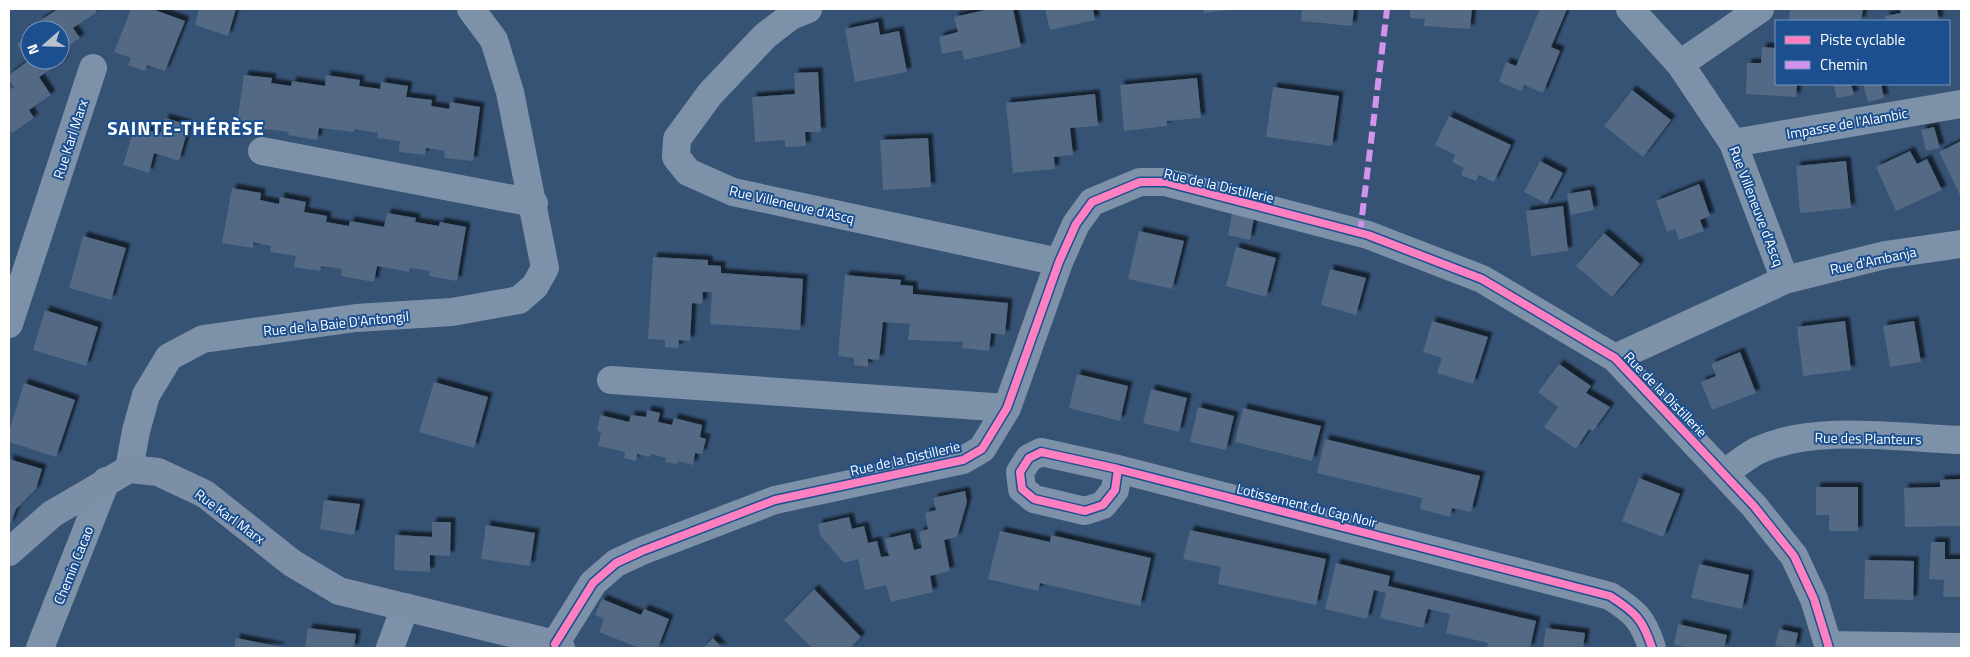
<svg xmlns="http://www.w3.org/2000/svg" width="1970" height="657" font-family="'Titillium Web',sans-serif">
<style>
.building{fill:#526984;filter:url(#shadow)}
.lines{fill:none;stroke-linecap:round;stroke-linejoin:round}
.minor{stroke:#7d92a8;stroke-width:28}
.major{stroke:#7d8ea7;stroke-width:28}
.quiet{stroke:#d193ec;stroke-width:6;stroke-dasharray:12 6;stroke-linecap:butt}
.cycleway-casing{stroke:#1b4f8f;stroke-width:11}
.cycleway{stroke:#ff80c0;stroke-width:8}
.labels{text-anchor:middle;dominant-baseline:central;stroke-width:4;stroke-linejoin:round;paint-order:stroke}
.street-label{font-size:14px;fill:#fff;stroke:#1b4f8f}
.district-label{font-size:19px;font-weight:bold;letter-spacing:1px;fill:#fff;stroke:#1b4f8f}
</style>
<defs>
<filter id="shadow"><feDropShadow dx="4.5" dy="-4.5" stdDeviation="1" flood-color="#0009"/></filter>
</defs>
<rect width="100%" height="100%" fill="#365274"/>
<path class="building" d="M58 9H95L97 12 73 28 80 38 60 52V30H38L42 27 38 22Z
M131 9H152L185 21 165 71 147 65 145 71 128 65 131 58 114 52Z
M199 9H236L228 36 195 25Z
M990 9H1013L1021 47 964 60 962 50 942 54 939 37 958 32 954 17Z
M1045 9H1093L1095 20 1050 30Z
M1203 9H1228V10L1204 13Z
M1302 9H1354L1352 26 1301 21Z
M1410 9H1472L1470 29 1424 26 1425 19 1410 18Z
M1540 9H1567L1551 47 1560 51 1543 93 1524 85 1521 91 1499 82 1506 62 1516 66Z
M1790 9H1863L1861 21H1789Z
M1900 9H1937L1939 21H1886L1885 16 1901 13Z
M878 22 880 35 899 31 907 72 855 82 845 29Z
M30 36V60H60V55L64 60 39 77 51 95 29 110 34 118 12 133 9 129V90L14 87 9 80V75L28 61 17 44Z
M1762 47 1776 48V84H1797L1796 97 1746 94 1747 63H1761Z
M818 72 821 132H805L806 146 785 147V140L755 142 752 97 795 94 794 73Z
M244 75 272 78 271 83 291 86 292 81 325 86 326 75 360 80 359 86 380 89 381 82 408 86 406 97 432 100 431 106 449 109 450 102 480 107 473 161 444 158 445 151 426 148 425 155 399 152 400 141 377 138 378 133 354 129V132L319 128 317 140 288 135 289 132 264 129V132L236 129Z
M1197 78 1201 118 1167 121V126L1124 131 1120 85Z
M1833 84H1851L1854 95 1837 98Z
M1863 84H1881L1884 98 1868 102Z
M1273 87 1339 96 1332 146 1266 137Z
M1632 90 1671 120 1643 157 1604 126Z
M1095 94 1098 126 1070 128 1073 155 1054 157 1055 169 1013 173 1006 103Z
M1449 116 1511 145 1494 182 1479 175 1476 181 1461 175 1464 168 1452 162 1455 155 1435 145Z
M165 118 189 125 179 161 154 153 149 173 123 165 135 126 160 134Z
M1934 127 1940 148 1926 151 1921 130Z
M928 138 931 187 883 190 880 140Z
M1961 141V194L1960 195 1939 152Z
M1910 151 1917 164 1927 159 1942 190 1896 211 1876 167Z
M1540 161 1563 173 1547 204 1524 192Z
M1846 161 1851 208 1800 213 1796 166Z
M1699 184 1710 216 1700 220 1704 231 1679 240 1675 229 1667 232 1656 201Z
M232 188 261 193 260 200 279 204 280 197 306 202 304 212 327 216 326 222 349 226 350 221 384 227 387 213 416 218 415 222 439 226 440 222 466 227 457 281 429 276 430 271 410 268 409 272 377 266 374 282 341 276 342 269 321 266 320 271 294 267 296 256 270 252 271 246 253 242V248L222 243Z
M1590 190 1594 210 1571 215 1567 194Z
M1563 206 1568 251 1531 256 1526 211Z
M1232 213 1254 218 1250 240 1228 235Z
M1139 231 1184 241 1172 289 1128 279Z
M1604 233 1640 264 1612 297 1576 266Z
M83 236 126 248 111 300 69 288Z
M1236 247 1276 258 1266 297 1226 286Z
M653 257 708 260V265L721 266V273L803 279 800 330 710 324 712 292H703L702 304 692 303 690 341 679 340 678 348 665 347V340L648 339Z
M1330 269 1366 278 1356 315 1321 305Z
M845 275 901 280 900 285 913 286V294L1008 303 1005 335 991 333 989 351 962 348 963 342 908 340 910 324 883 322 879 360 868 359V367L854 365V358L838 356Z
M45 310 98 327 86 366 33 350Z
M1432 321 1488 337 1473 384 1437 373 1442 358 1423 352Z
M1845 321 1851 370 1803 376 1797 327Z
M1914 321 1921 362 1890 367 1883 326Z
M1740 352 1756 393 1712 410 1701 382 1716 376 1711 364Z
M1559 364 1591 386 1586 393 1610 407 1593 431 1589 429 1576 449 1544 427 1558 407 1538 392Z
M1077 374 1128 386 1120 421 1069 408Z
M434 382 488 397 474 448 419 432Z
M24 383 75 400 56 457 9 442V432Z
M1151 389 1187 398 1179 432 1143 423Z
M1198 407 1234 416 1226 450 1190 442Z
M1243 408 1321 426 1312 461 1235 442Z
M647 410 660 413 658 422 672 425 674 418 702 425 700 437 706 439 702 454 695 453 693 465 678 461 677 464 665 462 666 458 651 454 650 457 637 454 636 461 624 458 625 452 598 446 601 432 597 431 600 415 629 422 631 415 646 417Z
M1325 439 1480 476 1471 512 1452 508 1450 517 1420 509 1422 498 1317 473Z
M9 459 42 469 36 489 16 509 9 527Z
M1639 478 1680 494 1663 537 1622 521Z
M1961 479V526L1905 527 1904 488 1940 487V480Z
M1816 487H1858V531H1829V515H1816Z
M965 491 967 502 957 537 944 540 950 571 930 576 933 592 891 602 886 585 865 590 858 559 844 563 820 535 818 524 849 517 852 529 864 526 868 543 877 541 881 557 889 556 885 539 910 533 914 550 922 548 919 532 928 529 925 513 936 510 933 498Z
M324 500 360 504 354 535 320 529Z
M432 522H451L450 556 430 555V572L394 570 395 535 432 537Z
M486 525 535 533 530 566 481 559Z
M1190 530 1326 559 1316 605 1218 584 1221 567 1183 559Z
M1000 531 1050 542 1051 535 1151 558 1140 606 1040 583 1038 591 988 579Z
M1931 542H1945V559H1961V597H1943L1944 580 1929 579Z
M1865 560 1914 561 1913 600 1864 599Z
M1336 563 1390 576 1388 586 1536 621 1530 648H1487L1488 643 1446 633 1450 614 1428 609 1423 628 1380 618 1386 593 1374 590 1367 619 1325 609Z
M1699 564 1749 575 1742 609 1691 598Z
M814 589 861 637 850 648H812L784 620Z
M602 599 641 615 644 609 669 619 658 648H639L599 632 604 619 595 615Z
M1678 624 1727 635 1724 648H1691L1674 645Z
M308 628 356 634 354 648H305Z
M1546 628 1585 633 1583 648H1543Z
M1779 629 1798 633 1795 648 1775 646Z
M236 638 281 647V648H234Z
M713 638 722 648H703Z"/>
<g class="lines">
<path class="minor" d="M808 9 791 16 765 36 710 94 677 139 676 157 688 172 733 192 1059 262
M1630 9 1680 64 1733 143 1785 280
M1680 64 1760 9
M1733 143 1961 104
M262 151 534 203
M9 324 93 68
M1615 358 1785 280 1885 255 1961 244
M611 380 1007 408
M129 469 136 431 146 395 169 357 203 339 356 318 452 312 519 300 535 286 545 268 510 92 494 40 471 9
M1118 469 1115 490 1103 505 1085 511 1034 499 1022 489 1020 472 1029 458 1041 452 1118 469 1610 596C1635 612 1643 619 1652 648
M1724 473C1736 466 1747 455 1759 450 1816 424 1899 438 1961 440
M555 644 593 583 616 563 642 551 775 500 963 460 982 449 1007 408 1059 262 1076 224 1092 202 1140 182H1165L1368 235 1482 279 1615 358 1754 506 1794 556 1814 599 1829 648
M1829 645 1961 647
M40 648 106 481
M390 648 405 607"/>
<path class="major" d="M9 552 52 514 129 469 158 472 205 494 292 563 339 591 555 644 561 648"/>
<path class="quiet" d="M1360 233 1387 9"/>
<defs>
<path id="cycleway" d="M1118 469 1115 490 1103 505 1085 511 1034 499 1022 489 1020 472 1029 458 1041 452 1118 469 1610 596C1635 612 1643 619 1652 648
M555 644 593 583 616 563 642 551 775 500 963 460 982 449 1007 408 1059 262 1076 224 1092 202 1140 182H1165L1368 235 1482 279 1615 358 1754 506 1794 556 1814 599 1829 648"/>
</defs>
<use href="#cycleway" class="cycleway-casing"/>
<use href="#cycleway" class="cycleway"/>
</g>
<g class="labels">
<g class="street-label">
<text transform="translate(1847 123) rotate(-10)">Impasse de l'Alambic</text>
<text transform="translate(70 139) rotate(-72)">Rue Karl Marx</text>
<text transform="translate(1219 185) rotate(13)">Rue de la Distillerie</text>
<text transform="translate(792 204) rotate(13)">Rue Villeneuve d'Ascq</text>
<text transform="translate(1757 206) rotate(69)">Rue Villeneuve d'Ascq</text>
<text transform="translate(1873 260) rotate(-12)">Rue d'Ambanja</text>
<text transform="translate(336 323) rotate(-6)">Rue de la Baie D'Antongil</text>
<text transform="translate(1666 394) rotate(46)">Rue de la Distillerie</text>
<text transform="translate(1868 438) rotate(1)">Rue des Planteurs</text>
<text transform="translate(905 458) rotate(-13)">Rue de la Distillerie</text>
<text transform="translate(1307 505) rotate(14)">Lotissement du Cap Noir</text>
<text transform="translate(230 516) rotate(36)">Rue Karl Marx</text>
<text transform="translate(73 565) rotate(-68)">Chemin Cacao</text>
</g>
<g class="district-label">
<text x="186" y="127">SAINTE-THÉRÈSE</text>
</g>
</g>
<rect width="1970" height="657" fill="none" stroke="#ffffff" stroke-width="20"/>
<rect x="1775" y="20" width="175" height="65" fill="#1b4f8f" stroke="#7695bc"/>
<rect x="1785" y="36" width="25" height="8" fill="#ff80c0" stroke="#7695bc"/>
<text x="1820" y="45" font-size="15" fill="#ffffff">Piste cyclable</text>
<rect x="1785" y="61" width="25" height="8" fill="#d193ec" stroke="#7695bc"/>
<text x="1820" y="70" font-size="15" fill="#ffffff">Chemin</text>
<g transform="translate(45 45) rotate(250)"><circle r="24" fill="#1b4f8f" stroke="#7695bc"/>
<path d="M0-4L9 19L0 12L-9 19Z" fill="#b9c2ce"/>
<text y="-8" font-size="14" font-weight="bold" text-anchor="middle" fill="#ffffff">N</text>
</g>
</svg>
